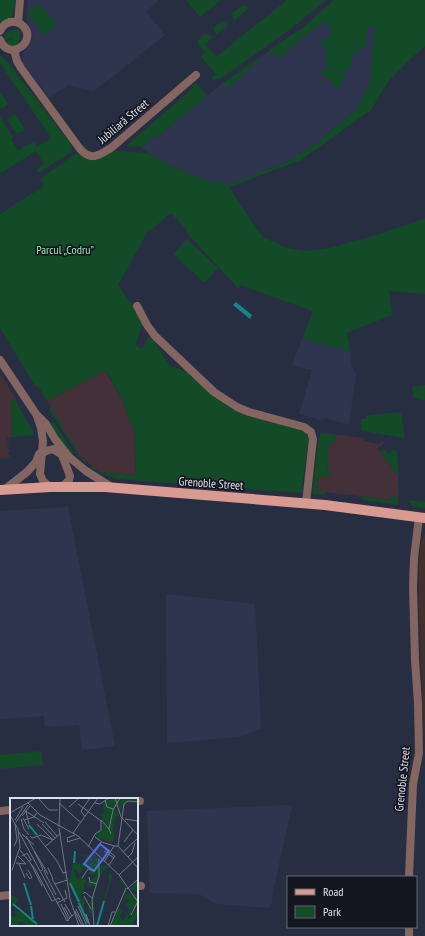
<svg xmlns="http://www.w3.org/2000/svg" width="425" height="936" font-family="'PT Sans Narrow',sans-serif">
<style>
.commercial{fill:#433038}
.built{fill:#2f354f}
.medical{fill:#44312b}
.green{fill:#134a27}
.water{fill:#178485}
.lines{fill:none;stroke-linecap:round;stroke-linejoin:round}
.minor{stroke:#846561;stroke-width:8}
.tertiary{stroke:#846561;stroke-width:8}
.primary{stroke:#d99a92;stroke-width:10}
.labels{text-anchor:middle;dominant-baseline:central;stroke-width:3.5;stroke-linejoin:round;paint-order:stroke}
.street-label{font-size:12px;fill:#dbe0ed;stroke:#14161f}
.park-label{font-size:12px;fill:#95eaab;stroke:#14161f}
.inset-river{fill:none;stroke:#178485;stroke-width:2}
.inset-road{fill:none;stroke:#707586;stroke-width:1}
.view{fill:#4c72dd;fill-opacity:0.15;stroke:#4c72dd;stroke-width:2}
.inset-edge{fill:none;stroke:#dbe0ed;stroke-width:2}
</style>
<rect width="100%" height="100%" fill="#282e42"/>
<path class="commercial" d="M105 370 122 400 134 430 136 475 99 472 81 457 47 401Z
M0 373 17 400 11 401 12 437 6 438 9 441 7 444 9 446 7 449 10 451 8 454 10 456 8 458 0 459Z
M322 433 364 438V441L380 444 381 441 386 442 377 448 398 476V498L394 495 392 496 391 500 317 491 319 476 329 477Z"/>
<path class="built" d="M28 0H160L146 11 165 35 93 92 69 85 49 97 23 64 22 54 33 38 26 15Z
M334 0H385L376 90 360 106 316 143 289 161 227 185H221L205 180 173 167 148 153 141 147 155 136 157 137 223 83 304 27Z
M302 339 350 351 352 367 356 374 349 425 324 418 323 421 299 414 312 370 292 365Z
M68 507 115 746 82 750 79 725 45 727 44 716 0 719V511Z
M166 594 255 604 261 728 239 737 167 743Z
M290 805 292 807 273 891 271 908 216 904 199 894 150 893 147 811Z"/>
<path class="medical" d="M425 534V744L419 610V566L421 542Z"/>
<path class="green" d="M0 0H15V5L11 19 0 25Z
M186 0H221L200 17Z
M287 0H326L289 30 220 79 213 80 211 77 217 75 201 57 205 52 198 44V40C205 34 205 31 213 37L205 44 216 57Z
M334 0H425V46L406 63 387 83 371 110 301 160 229 187 257 230 265 238 287 248 305 251 330 248 380 234 425 218V294L389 291 392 315 347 333 350 351 302 339 313 311 240 285 238 288 186 232 187 230 171 213 150 231 149 229 118 285 134 308V310L143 323 135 345 142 349 149 337 151 336 153 339 170 366 181 369 189 374 211 394 235 411 248 416 305 431 309 439 301 493 117 479 98 472 91 468 92 466 99 472 136 475 134 430 122 400 106 370 47 401 38 386 36 387 0 328V214L44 186 40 179 76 153 93 161 116 151 148 153 173 167 205 180 227 185 289 161 316 143 360 106 359 104 370 83 375 26H368L366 47H359V54H352L350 70 344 69V78L337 89 326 77 320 72 328 71 325 45 317 46 333 32 324 21 279 58 268 51 304 27Z
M39 4 57 25 45 35 27 14Z
M243 5 249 8 234 21 232 13Z
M222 21 229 25 216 35 213 28Z
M15 29H18C22 35 21 43 15 47L3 43 10 40V41L13 40 11 37 3 42V38L7 32Z
M0 55 7 61 71 144 72 148 71 152 38 173 36 170 44 164 36 151 0 174V117L13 137 11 139 18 150 34 142 37 147 51 138 0 63Z
M259 58H261L228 89 223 83Z
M189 83 197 84 207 96 157 137 155 136 141 147 126 146 194 87Z
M0 92 8 104 2 109 0 108Z
M15 114 25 130 17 134 8 122V119Z
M187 239 218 268 204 283 173 254Z
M425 385V400H420L419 398H414L412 387Z
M11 400H15L35 435 12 437Z
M51 407 81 457 88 462H85L79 456 49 409Z
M399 412 401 413 405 438 362 431 361 429V419H366V416Z
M54 422 74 455 81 462 66 450 50 425Z
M322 431V433L336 435 335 443H329L327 469 329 470 330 477 319 476 317 490 325 492V494L324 495 312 494 319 437Z
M383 449 389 454 393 449 397 452 399 474 398 476 380 452Z
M393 495 398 498V505L362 500 360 496 391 500 392 496Z
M408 500 425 502V508C418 507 411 508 408 500Z
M41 751 43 765 0 769V755Z"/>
<path class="water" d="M236 302 252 315 250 319 233 305Z"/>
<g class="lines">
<path class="minor" d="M18 23 20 0
M0 31C3 25 8 21 15 22 18 22 21 24 23 26 38 40 10 63 0 40
M14 50 17 61 21 68 80 149C92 162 99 155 111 148L196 75
M137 306 147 325 155 336 214 392 237 407 249 412 304 427 311 432 313 439 306 503
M137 801H140
M0 811 11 810
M409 877 413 784 419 753 418 703 415 660 413 587 414 558 419 517
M137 886H141
M0 896 11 895
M409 927V936"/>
<path class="tertiary" d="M0 360 36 414 46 424 55 439 69 457 86 471 113 488
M37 416 41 428 43 441 40 474 43 481 50 487
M59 447 70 476 69 480 62 487
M41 454 46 451 53 449 61 454
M4 490 27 472 36 462 39 454"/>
<path class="primary" d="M0 490 50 487H105L325 505 425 518"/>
</g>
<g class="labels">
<g class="street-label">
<text transform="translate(123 121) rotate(-40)">Jubiliară Street</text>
<text transform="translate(211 483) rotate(4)">Grenoble Street</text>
<text transform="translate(402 779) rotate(-84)">Grenoble Street</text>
</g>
<g class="park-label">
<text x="65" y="249">Parcul „Codru”</text>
</g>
</g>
<g transform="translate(10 798)">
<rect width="128" height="128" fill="#282e42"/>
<path d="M106 0H128V3H118L110 13 108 6 103 15 107 12 109 18H106L103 33 105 42 97 44 92 40 90 42 85 36 93 29 92 17 95 14 92 8 96 3ZM65 53 66 66 82 65 75 58H70L71 55V58L78 56 76 57 82 60 84 66 86 65 84 57 89 61 90 72 91 68H98L90 78 84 98 94 102 96 93 99 86V75L103 76 87 128 94 103 85 99 82 118 78 113 85 89 81 88 79 91 77 86 86 77 79 76 85 68 77 71 74 69 70 76 65 71 64 73 67 82 73 79 77 85H74V94L70 97 72 101 75 100 74 110 78 118 71 106 79 128 74 117 72 118 74 117 60 85 51 75 52 73 60 83ZM111 81 117 92 110 104 116 107 120 102 114 101 117 95 125 97 128 94 120 91 128 81V90L126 91 128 94V108L123 110 117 123 128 110V117L122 127 100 128 115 90 112 84 109 85ZM110 104 120 111 113 124 110 118 113 113 107 110ZM14 84 19 95 23 122 30 128 20 120 27 128H17L11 123 7 128H0V118L6 119 5 112 18 118 5 108 0 109 2 104 0 96 9 102 4 106 23 121Z" fill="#134a27" fill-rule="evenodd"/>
<path class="inset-river" d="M19 27 27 37M64 65 65 53M14 85 21 107M60 85 69 104M69 105 78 125M3 106 27 126M21 108 23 121M87 128 94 103"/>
<path class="inset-road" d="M28 0 39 12H48M105 0 111 19 128 37M95 2 97 9 103 11M17 4 30 17 68 38 109 77M128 4 118 3 114 6 108 48 128 70M49 5 71 25M85 5 90 6 99 0M68 6 91 23V32L85 36 78 49M59 9 69 0M14 12 34 25M16 14 19 26M0 15 26 0M0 17 8 31 10 49 2 72M12 18 20 8M75 19 71 13 80 0M13 20 19 31M11 21 14 31 19 37M115 21 128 23M5 22 13 9M14 22 24 19 27 15M91 22 99 31M6 24 18 7M35 24 47 38M27 26 42 41M32 26 45 40M49 29 50 0M49 30 60 101 69 128M9 34 57 123 64 116M63 35 88 0M12 36 24 47M101 36 99 31 103 12 110 0M16 38 22 49M20 38 22 40 31 37 43 42M28 39 47 63 53 75 57 74M85 39 92 44 104 48M57 44 70 40M58 44 57 40 65 37M114 44 123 32M4 48 7 42 5 26M36 48 51 35M22 49 38 76M95 51 105 58 99 67M10 52 25 71 42 103 49 100 50 102M24 53 33 71 31 73M94 53 104 60M113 54 128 40M83 55 91 44M12 58 17 55 21 62 19 63M118 59 122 55 125 45M128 59 109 77 128 104M94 64 104 48H108M6 65 16 66 8 58M9 66 15 80M21 66 32 88M38 70 43 81M36 72 34 73 40 85M16 75 20 81 22 79 18 72M79 79 80 84 87 86M72 80 78 71 83 73M42 81 55 104M40 85 46 97M45 86 57 82M117 91 128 81M73 96 75 94 82 100M74 98 81 111M47 105 57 100 55 92M51 106 59 123M55 106 62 118M68 108 77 128M54 109 60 120M66 111 74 128M65 113 72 128M121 117 127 105M80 128 76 116 80 128M84 128 82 101 89 78V61M98 128 102 114H105M100 128 116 90"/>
<path class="view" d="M90 46 99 53 84 73 74 66Z"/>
<rect width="128" height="128" class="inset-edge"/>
</g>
<rect x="287" y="876" width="130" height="52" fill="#14161f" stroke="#646771"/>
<rect x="295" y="889" width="20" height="6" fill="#d99a92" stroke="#646771"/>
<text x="323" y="896" font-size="12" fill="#dbe0ed">Road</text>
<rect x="295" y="906" width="20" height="12" fill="#134a27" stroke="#646771"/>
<text x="323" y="916" font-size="12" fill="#dbe0ed">Park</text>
</svg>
